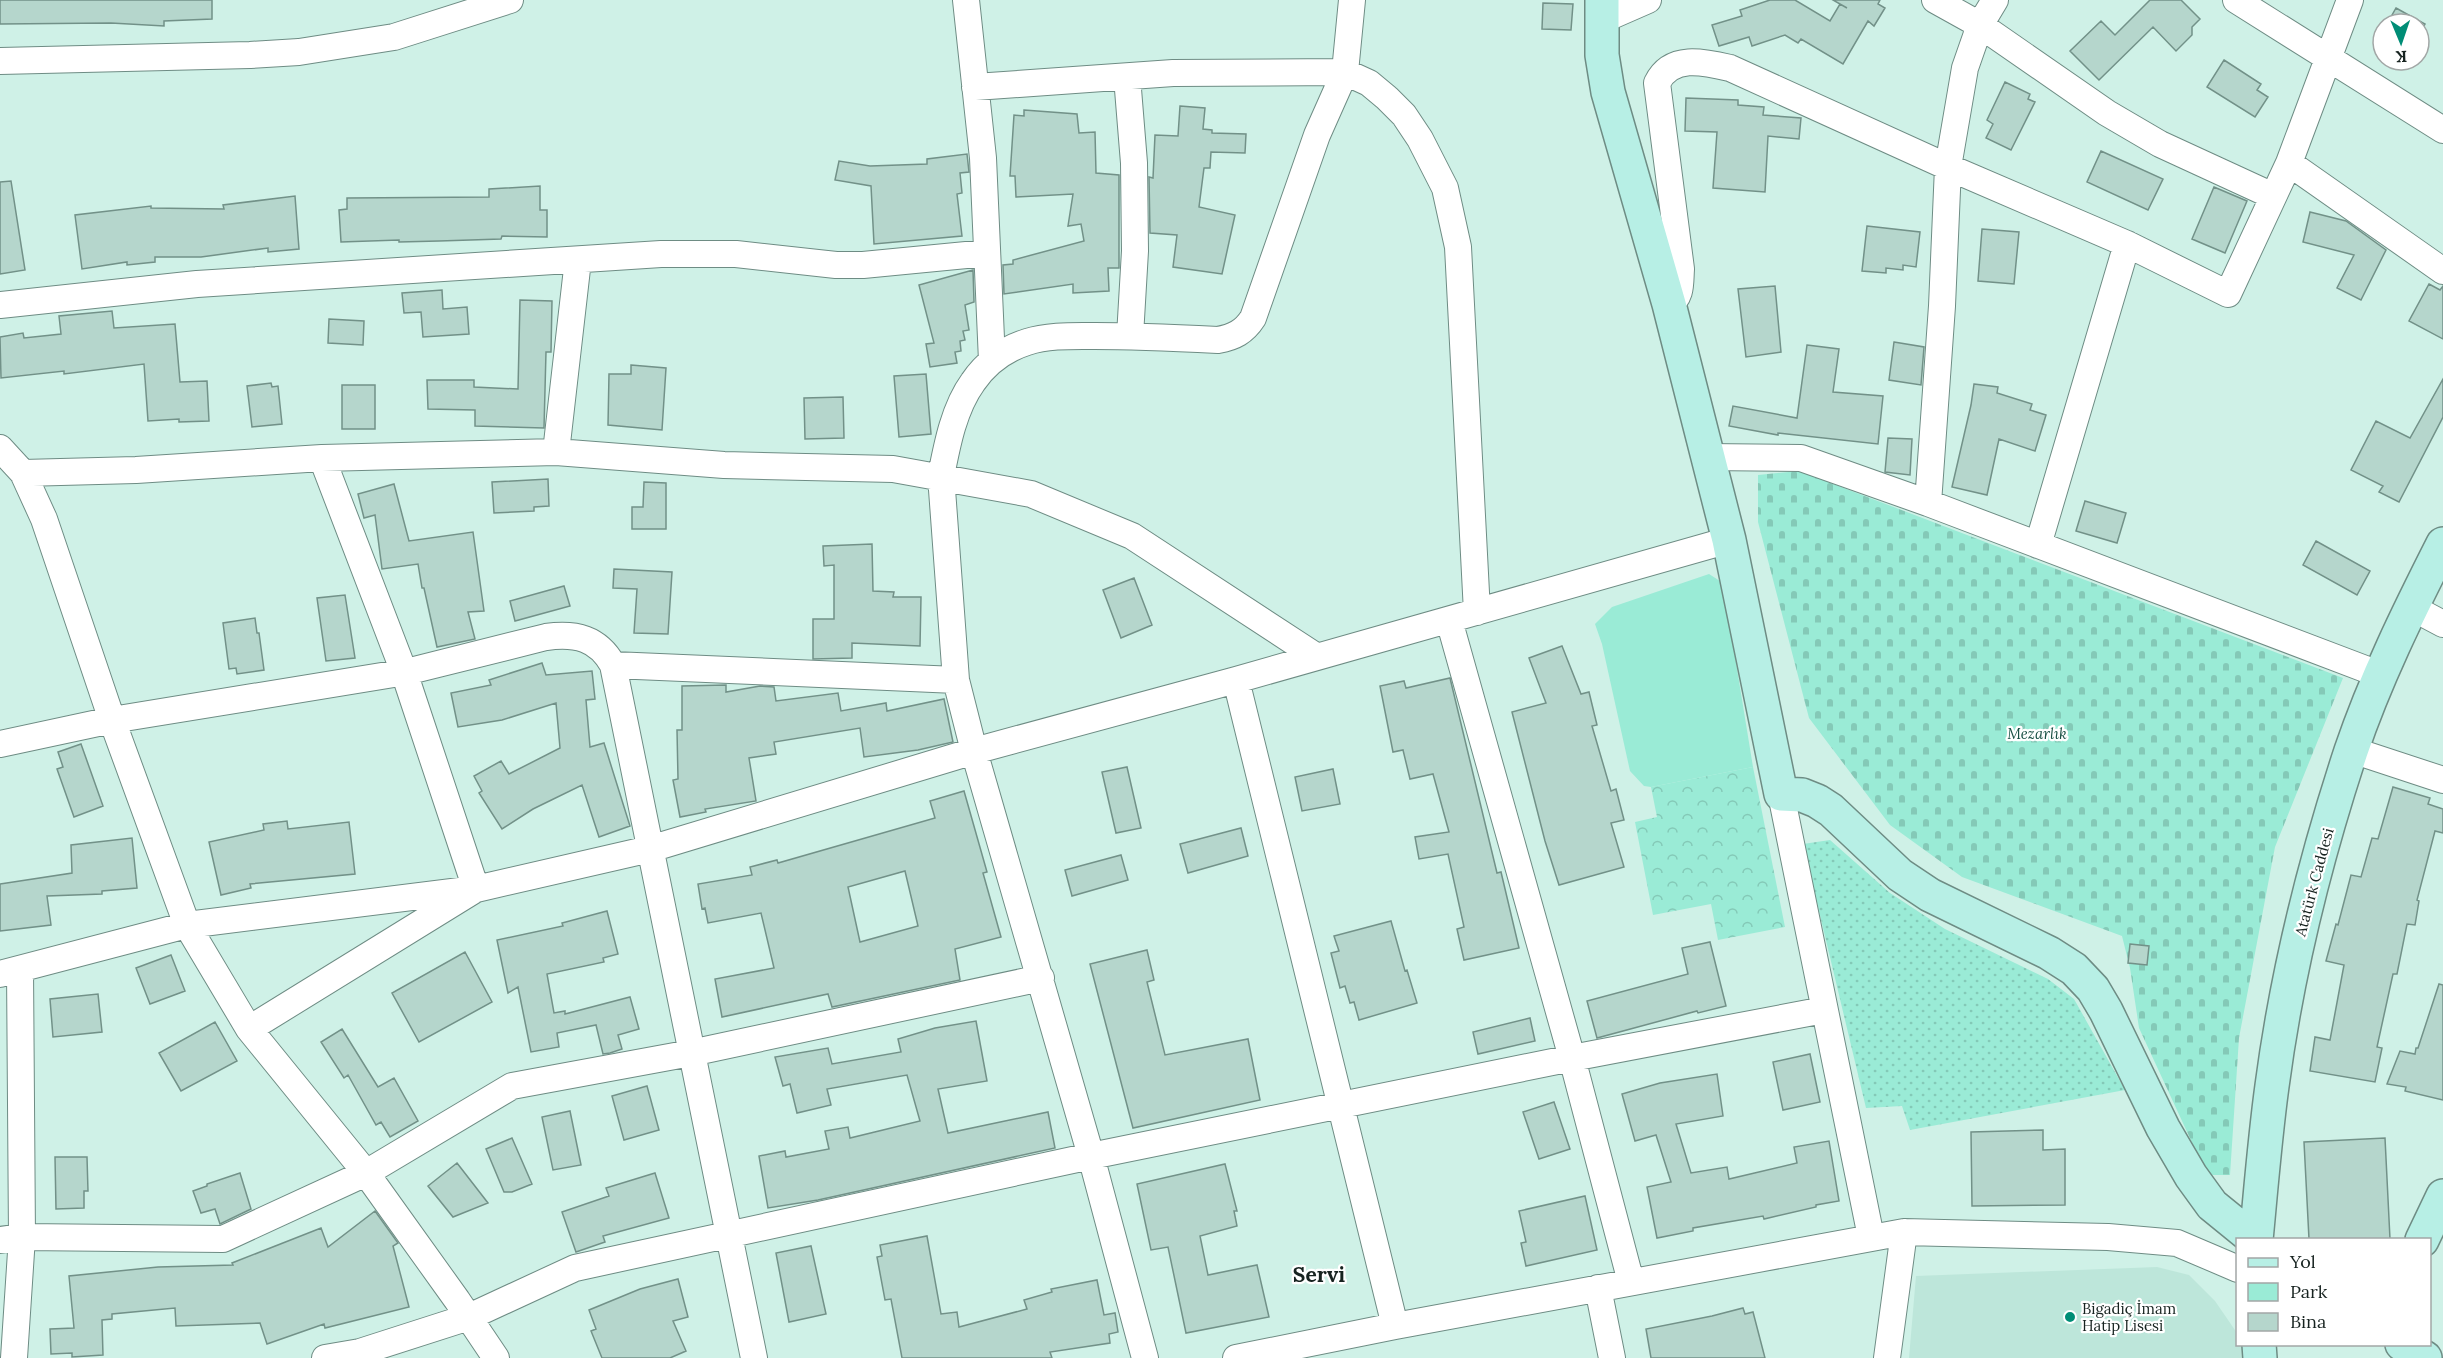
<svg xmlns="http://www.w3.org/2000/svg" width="2443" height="1358" font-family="Lora,serif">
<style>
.built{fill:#bde6da}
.grass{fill:url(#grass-dots)}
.forest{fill:url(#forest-crowns)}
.cemetery{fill:url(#cemetery-stones)}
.park{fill:#9aebd6}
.building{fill:#b5d6cc;stroke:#729188;stroke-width:1.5;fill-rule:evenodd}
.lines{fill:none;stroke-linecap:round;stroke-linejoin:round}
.street-casing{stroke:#6e8c84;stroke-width:28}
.secondary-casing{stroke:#6e8c84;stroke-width:36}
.street{stroke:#fff;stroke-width:26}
.secondary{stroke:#b7efe5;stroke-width:33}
.poi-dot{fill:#008d76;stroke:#fff;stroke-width:2}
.labels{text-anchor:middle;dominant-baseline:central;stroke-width:4.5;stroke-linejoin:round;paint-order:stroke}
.park-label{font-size:15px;font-style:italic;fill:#184f43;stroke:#fff}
.street-label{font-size:15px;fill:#172320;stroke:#fff}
.poi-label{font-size:15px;fill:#172320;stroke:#fff;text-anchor:start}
.district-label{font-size:21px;font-weight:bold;fill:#172320;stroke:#fff}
</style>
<defs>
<pattern id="grass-dots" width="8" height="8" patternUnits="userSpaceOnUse" patternTransform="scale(1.5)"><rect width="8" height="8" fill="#9aebd6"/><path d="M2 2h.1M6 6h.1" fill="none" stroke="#84c9b7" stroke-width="1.8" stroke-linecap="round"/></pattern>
<pattern id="forest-crowns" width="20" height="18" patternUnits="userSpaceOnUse" patternTransform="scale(1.5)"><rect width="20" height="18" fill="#9aebd6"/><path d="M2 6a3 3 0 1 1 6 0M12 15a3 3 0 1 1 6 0" fill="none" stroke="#84c9b7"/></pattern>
<pattern id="cemetery-stones" width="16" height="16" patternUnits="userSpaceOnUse" patternTransform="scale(1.5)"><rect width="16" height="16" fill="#9aebd6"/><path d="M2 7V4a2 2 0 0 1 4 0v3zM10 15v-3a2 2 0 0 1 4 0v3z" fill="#84c9b7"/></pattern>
</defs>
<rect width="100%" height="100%" fill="#cff1e7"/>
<path class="built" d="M2157 1267 2189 1275 2215 1301 2237 1333 2238 1344 2243 1345 2249 1358H1909L1916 1276Z"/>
<path class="grass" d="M1830 840 1890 893 1945 929 2048 979 2074 999 2125 1090 1910 1130 1902 1106 1866 1108 1803 844Z"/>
<path class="forest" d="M1753 767 1785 927 1718 940 1711 904 1653 915 1635 822 1657 817 1651 787Z"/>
<path class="cemetery" d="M1799 471 2343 678 2275 847 2239 1038 2230 1175H2207L2139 1028 2130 968 2122 936 1962 877 1890 825 1809 718 1758 522V475Z"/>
<path class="park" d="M1709 574 1723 583 1753 767 1651 787 1644 786 1630 771 1602 644 1595 624 1612 607Z"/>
<path class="building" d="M0 0H212V19L164 21V26L111 23 0 24Z
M1770 0H1795L1830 21 1840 4 1847 8 1833 0H1880L1878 4 1885 8 1874 26 1868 21 1843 64 1801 39 1798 43 1785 35 1752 46 1749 37 1719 46 1712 25 1742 16 1740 10Z
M2150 0H2181L2200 19 2192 27V35L2176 51 2153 27 2099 80 2070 51 2101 21 2115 35Z
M1543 3 1573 4 1571 30 1542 29Z
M2396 8 2425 24 2419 35V24H2387Z
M2224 60 2261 84 2257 90 2268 97 2255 117 2207 87Z
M2005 82 2030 94 2028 99 2035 102 2011 150 1986 138 1993 124 1987 120Z
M1686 98 1738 100V105L1764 107 1763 115 1801 118 1799 139 1768 136 1765 192 1713 188 1717 132 1685 131Z
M1180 106 1205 108 1203 129 1212 130V133L1246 134 1245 153 1211 152 1210 168H1204L1199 207 1235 215 1222 274 1173 267 1177 235 1150 233 1149 177 1153 178 1155 135 1178 136Z
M1024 110 1077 114 1079 133 1095 132 1096 173 1119 175V268H1108L1109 291 1073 293V284L1004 294 1003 265 1013 264V260L1084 241 1081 224 1068 226 1073 194 1016 197 1015 176H1010L1014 115 1024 116Z
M2101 151 2163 179 2148 210 2087 182Z
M967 154 969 172 960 173 962 193 957 194 962 236 874 244 871 186 835 180 839 161 870 166 927 164V159Z
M11 181 25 270 0 274V182Z
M540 186V210H547V237L502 236 501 239 439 241 399 242V240L341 242 339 210 347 209V198L489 197V189Z
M2214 187 2247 201 2225 253 2192 239Z
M295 196 299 249 268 252V248L201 257H155V262L127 265V262L82 269 75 215 151 206V208L224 209 223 205Z
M2310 212 2346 221 2386 250 2361 300 2337 288 2354 255 2303 242Z
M1867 226 1920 232 1916 267 1903 265V270L1886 268V273L1862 271Z
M1982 229 2019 232 2014 284 1978 281Z
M973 270 974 302 965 305 969 330 963 331 965 340 960 341 961 351 955 352 957 363 930 367 926 344 934 343 919 285Z
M2429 284 2440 290 2443 286V339L2409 321Z
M1775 286 1781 352 1746 357 1738 289Z
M442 290 443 309 467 307 469 334 423 337 421 312 404 313 402 293Z
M520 300 552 301 551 352H546L544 428 475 426V410L428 409 427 380H474V387L518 389Z
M112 311 114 328 175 324 180 382 207 381 209 421 179 422V419L148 421 144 364 64 374V371L1 378 0 337 23 333 24 338 61 334 59 316Z
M329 319 364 321 363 345 328 343Z
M1894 342 1924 347 1921 385 1889 380Z
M1807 345 1839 349 1833 392 1883 396 1878 444 1778 433V435L1729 426 1733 406 1797 418Z
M631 365 666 368 662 430 608 425 609 374H631Z
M926 374 931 434 899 437 894 376Z
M2443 379V417L2399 502 2379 492 2383 486 2351 470 2376 421 2410 438Z
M271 383 272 387 278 386 282 424 252 427 247 386Z
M1974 384 1998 387 1997 393 2032 404 2030 410 2046 415 2035 451 1999 439 1987 495 1952 487 1971 405Z
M342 385H375V429H342Z
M843 397 844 438 805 439 804 398Z
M1888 438 1912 439 1910 475 1885 472Z
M548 479 549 506 534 507V511L494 513 492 482Z
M644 482 666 483V529H632V507H643Z
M394 484 409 541 473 532 484 611 468 612 475 639 437 647 424 588H422L418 564 382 569 375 515 364 518 358 494Z
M2085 501 2126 513 2117 543 2076 531Z
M2316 541 2370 571 2357 595 2303 565Z
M872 544 873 591 894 592 893 597H921L920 646 852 643V658L813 659V619H834V565L824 566 823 546Z
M614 569 672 572 668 634 634 633 637 589 613 588Z
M1134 578 1152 625 1121 638 1103 590Z
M564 586 570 606 515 621 510 601Z
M345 595 355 658 326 661 317 598Z
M255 618 257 633H259L264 670 237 674 236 668 229 669 223 623Z
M1562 646 1581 694 1589 692 1597 725 1592 726 1611 791 1616 789 1624 820 1611 823 1624 867 1559 885 1545 841 1512 712 1546 703 1529 658Z
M542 663 546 675 592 671 595 699 586 700 590 747 604 743 630 826 599 837 582 785 533 809 502 829 479 793 482 791 474 776 501 761 509 774 560 748 556 703 502 720 458 727 451 693 491 685 489 680Z
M1450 678 1497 873 1501 872 1519 948 1464 960 1457 929 1464 927 1448 854 1419 859 1415 837 1449 832 1433 774 1410 779 1403 750 1393 752 1380 686 1404 681 1406 688Z
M726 685V692L760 686 774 687 776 701 838 693 841 711 886 703 887 711 944 699 953 742 918 750 864 757 860 728 774 742 776 754 749 758 756 801 705 809 706 812 680 817 673 780 678 779 677 730H682V686Z
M81 744 103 806 74 817 57 769 63 767 58 752Z
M1127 767 1141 828 1116 833 1102 772Z
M1333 769 1340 804 1302 811 1295 777Z
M2393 787 2430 798 2428 804 2443 809V833L2435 831 2417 900 2419 901 2415 925 2407 924 2397 974H2393L2377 1047 2382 1048 2375 1082 2310 1071 2315 1037 2330 1040 2344 965 2326 961 2336 924 2338 925 2351 875 2361 877 2372 838 2378 839Z
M964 791 987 872 983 873 1001 937 955 949 960 980 832 1007 828 994 722 1017 715 979 774 968 761 913 708 923 705 908 702 909 698 884 752 875 750 867 777 860 778 863 935 818 930 801ZM905 871 918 926 860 942 848 887Z
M287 821 288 829 349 822 355 874 250 884 251 888 221 895 209 842 264 830 263 824Z
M1241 828 1248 856 1188 873 1180 844Z
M132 838 137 888 102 891V894L47 896 51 925 0 931V884L72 873 71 845Z
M1121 855 1128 880 1072 896 1065 870Z
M607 911 618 954 603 958 604 962 547 974 554 1013 565 1011V1014L630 997 639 1029 618 1035 622 1049 610 1053 603 1054 596 1025 557 1033 559 1047 531 1052 518 987 508 993 497 940 563 926 562 923Z
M1391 921 1405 971 1407 970 1417 1003 1359 1020 1354 1002 1350 1003 1345 986 1340 988 1331 953 1339 951 1334 936Z
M1710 942 1726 1006 1698 1013 1697 1011 1597 1038 1587 1001 1688 974 1682 948Z
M2130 944 2149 946 2147 965 2128 963Z
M1147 950 1154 980 1147 982 1165 1055 1248 1039 1260 1100 1133 1128 1090 964Z
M465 952 492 1002 419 1042 392 993Z
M171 955 185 991 150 1004 136 968Z
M2439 984 2443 985V1100L2405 1091 2406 1087 2387 1084 2400 1051 2415 1054 2416 1048H2418Z
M98 994 102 1032 53 1037 50 999Z
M1530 1018 1535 1041 1478 1054 1473 1032Z
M976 1021 987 1081 938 1089 948 1133 1048 1112 1055 1148 818 1200 768 1208 759 1156 785 1151 786 1157 829 1149 825 1131 848 1127 850 1138 920 1121 907 1075 827 1089 831 1105 797 1113 790 1084 783 1086 775 1057 828 1048 832 1064 901 1052 898 1039 935 1028Z
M215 1022 237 1061 181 1091 159 1053Z
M342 1029 378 1087 394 1078 418 1121 390 1137 381 1122 376 1125 348 1075 344 1078 321 1042Z
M1810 1054 1820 1102 1783 1110 1773 1062Z
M1717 1074 1723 1116 1676 1124 1691 1173 1727 1167 1729 1179 1797 1163 1794 1147 1829 1141 1839 1201 1816 1205V1207L1764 1219 1763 1216 1693 1228V1231L1657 1238 1647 1187 1671 1182 1656 1135 1635 1141 1622 1094 1660 1083Z
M647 1086 659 1130 624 1140 612 1096Z
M1554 1102 1570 1149 1539 1159 1523 1112Z
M570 1111 581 1165 553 1170 542 1117Z
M2043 1130V1150L2065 1149V1205L1972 1206 1971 1132Z
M512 1138 532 1184 512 1192H504L486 1149Z
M2385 1138 2390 1239H2309L2304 1142Z
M55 1157H87L88 1191H84V1208L56 1209Z
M457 1163 488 1203 453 1217 428 1186Z
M1225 1164 1237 1211H1234L1237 1226 1200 1236 1208 1275 1257 1265 1269 1317 1186 1333 1168 1247 1151 1250 1137 1184Z
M240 1173 251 1209 220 1224 215 1209 201 1213 193 1191 207 1186V1184Z
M655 1173 669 1218 603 1236 605 1242 576 1252 562 1212 609 1196 606 1188Z
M1585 1196 1597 1250 1526 1266 1521 1243 1526 1242 1519 1211Z
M375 1211 398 1243 393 1246 409 1307 325 1328 324 1324 267 1344 260 1323 176 1326 175 1308 112 1314V1319L102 1320 103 1355 72 1357V1353L51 1354 50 1329 74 1328 69 1276 158 1267 233 1265 232 1263 321 1228 328 1247Z
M927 1236 941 1314 957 1312 959 1327 1027 1309 1024 1300 1052 1292 1051 1289 1097 1280 1104 1315 1115 1313 1118 1332 1109 1334 1110 1343 1050 1352 1052 1358H902L891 1299 885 1300 877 1257 882 1256 880 1245Z
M811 1246 826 1314 789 1322 776 1253Z
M678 1279 688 1317 673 1321 686 1351 670 1358H602L591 1331 596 1329 589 1310 640 1289Z
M1743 1308 1745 1314 1753 1312 1765 1358H1651L1646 1329 1712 1316Z"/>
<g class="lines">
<defs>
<path id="street" d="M966 0 983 158 992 361
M1935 0 1980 25 2107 113 2160 144 2273 196
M2236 0 2443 130
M1600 21 1648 0
M0 61 250 55 299 52 394 37 510 0
M1127 77 1134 163 1135 251 1130 336
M975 87 1173 73 1345 72 1369 83 1387 98 1404 115 1420 139 1445 188 1458 247 1477 612
M2289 163 2443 271
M1669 304C1682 298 1680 282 1681 269L1657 83C1671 54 1704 62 1730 68L1948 167 2127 244 2228 294 2289 163 2350 0
M0 305 197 284 661 254H736L836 265H863L987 253
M0 448 23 473 44 519 112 720 187 925 249 1029 366 1173 457 1300 496 1358
M556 452 578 260
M1706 457 1801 458 1928 503 2381 675
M23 473 136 470 322 458 556 452 724 465 893 469 1031 494 1132 536 1317 657
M1928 503 1942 306 1948 167 1965 68 1980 25 1995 0
M2038 545 2127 244
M2411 607 2443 624
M1449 620 1572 1058 1631 1282
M613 665 956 680
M1236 680 1395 1326
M0 744 112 720 406 672 546 637C576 633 598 638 613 665L754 1358
M2352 750 2443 780
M1781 794 1871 1237
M0 974 187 925 476 889 650 849 974 751 1236 680 1729 540
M249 1029 476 889 404 672 322 458
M0 1240 22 1237 223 1239 366 1173 512 1086 691 1053 1041 978
M1598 1288 1612 1358
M14 1358 22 1237 20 969
M325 1358 360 1352 469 1317 575 1268 1091 1156 1572 1058 1824 1010
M1145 1358 1091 1156 974 751 956 680 941 476C947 445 954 408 973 382 986 363 1005 349 1027 342 1048 335 1073 336 1095 336 1136 336 1177 338 1218 340 1234 337 1244 332 1253 318L1317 135 1345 72 1352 0
M1236 1358 1395 1326 1904 1232 2108 1237 2177 1243 2238 1269
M1887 1358 1904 1232"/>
<path id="secondary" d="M1602 0V55L1608 92 1669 304 1729 540 1781 794 1802 795 1817 801 1831 810 1900 875 1930 895 2049 953 2074 969 2093 989 2106 1011 2163 1128 2191 1176 2212 1205 2255 1240
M2256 1240C2261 1188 2265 1137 2272 1086 2287 972 2315 860 2351 751 2375 680 2409 611 2443 544
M2422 1240 2443 1196
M2259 1344 2260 1358
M2402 1344 2425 1358"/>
</defs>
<use href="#street" class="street-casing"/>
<use href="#secondary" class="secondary-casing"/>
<use href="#street" class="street"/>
<use href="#secondary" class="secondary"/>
</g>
<circle class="poi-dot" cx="2070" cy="1317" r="6"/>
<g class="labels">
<g class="park-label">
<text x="2037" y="733">Mezarlık</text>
</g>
<g class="street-label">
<text transform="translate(2314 882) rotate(-75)">Atatürk Caddesi</text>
</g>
<g class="poi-label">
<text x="2082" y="1308">Bigadiç İmam<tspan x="2082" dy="17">Hatip Lisesi</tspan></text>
</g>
<g class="district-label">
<text x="1319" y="1274">Servi</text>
</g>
</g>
<rect x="2236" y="1238" width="195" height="108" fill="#ffffff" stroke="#a2a7a6" stroke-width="1.5"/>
<rect x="2248" y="1258" width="30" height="9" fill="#b7efe5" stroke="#a2a7a6" stroke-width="1.5"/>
<text x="2290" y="1268" font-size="18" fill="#172320">Yol</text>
<rect x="2248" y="1283" width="30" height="18" fill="#9aebd6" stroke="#a2a7a6" stroke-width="1.5"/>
<text x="2290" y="1298" font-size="18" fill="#172320">Park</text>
<rect x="2248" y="1313" width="30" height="18" fill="#b5d6cc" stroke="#a2a7a6" stroke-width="1.5"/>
<text x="2290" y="1328" font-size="18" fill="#172320">Bina</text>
<g transform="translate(2401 42) rotate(178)"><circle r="28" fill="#ffffff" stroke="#a2a7a6" stroke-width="1.5"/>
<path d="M0-4.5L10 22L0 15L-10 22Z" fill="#008d76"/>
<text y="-9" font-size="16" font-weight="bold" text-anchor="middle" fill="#172320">K</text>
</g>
</svg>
